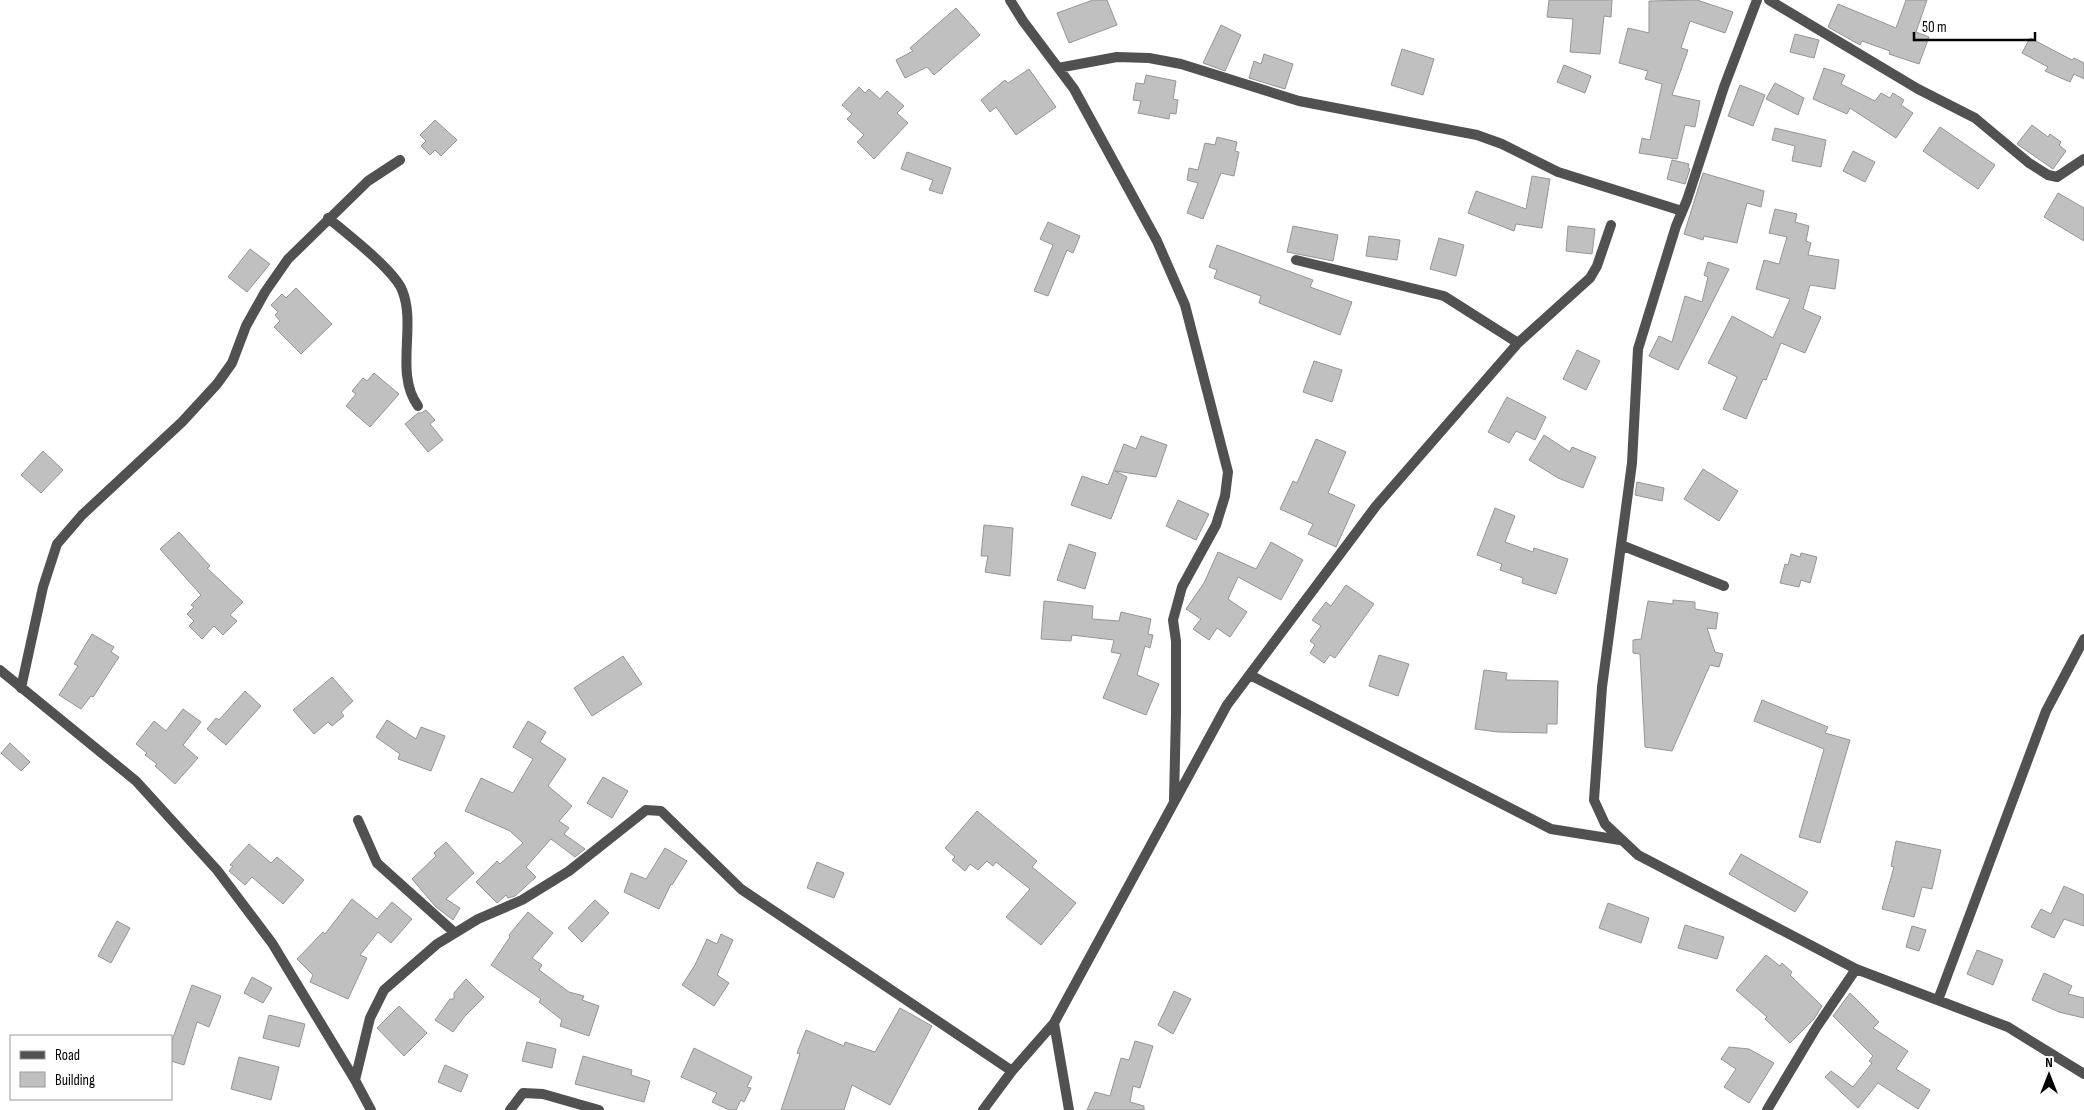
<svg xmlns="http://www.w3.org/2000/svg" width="2084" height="1110" font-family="'Sofia Sans Condensed',sans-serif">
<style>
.building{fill:#c0c0c0;stroke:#959595}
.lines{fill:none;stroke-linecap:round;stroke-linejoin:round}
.minor{stroke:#515151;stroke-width:10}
</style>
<rect width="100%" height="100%" fill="#fff"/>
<path class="building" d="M1093 0H1107L1117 25 1069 43 1057 13Z
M1549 0H1612L1611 17 1604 16 1600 54 1570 52 1573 19 1547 17Z
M1697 0 1733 12 1725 33 1690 21 1681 48 1688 50 1672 95 1700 101 1695 127 1685 125 1677 159 1639 153 1642 138 1650 140 1662 84 1645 79 1648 71 1619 63 1628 28 1649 33V1Z
M1906 0H1927L1916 32 1929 37 1919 64 1889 54 1890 51 1862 41 1860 45 1828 27 1838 4 1896 28Z
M956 8 980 35 934 75 927 67 905 78 896 60 913 51 910 48Z
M1221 25 1241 35 1225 71 1203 63Z
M1795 34 1819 40 1814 58 1790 52Z
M2030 38 2072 60 2074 58 2084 63V79L2074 74 2070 82 2045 71 2048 67 2022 53Z
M1402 49 1434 59 1423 95 1391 85Z
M1264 54 1293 64 1285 89 1249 78 1254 61 1261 64Z
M1564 65 1591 76 1585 93 1557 82Z
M1824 68 1845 75 1841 84 1875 101 1881 93 1890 98 1893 93 1904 100 1901 105 1913 113 1896 138 1850 108 1847 114 1813 99Z
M1029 69 1056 107 1016 135 996 107 990 112 981 100 1005 80 1008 83Z
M1146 75 1176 81 1173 99 1178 100 1176 114 1170 113 1169 119 1138 113 1141 101 1133 100 1136 83 1144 84Z
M1775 83 1804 98 1798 115 1766 99Z
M1740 85 1765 95 1753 126 1728 116Z
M859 87 865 93 869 89 880 99 887 91 904 106 897 113 908 123 874 159 857 142 864 135 847 119 852 114 842 105Z
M435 120 457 140 441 156 435 150 430 155 421 146 426 141 420 135Z
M2032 125 2048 137 2050 134 2061 142 2059 145 2066 151 2053 169 2017 144Z
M1940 127 1995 165 1978 189 1923 151Z
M1775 128 1826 140 1821 167 1792 161 1795 146 1772 140Z
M1217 137 1237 142 1235 151 1239 152 1234 176 1221 173 1203 219 1187 213 1198 183 1187 180 1189 168 1198 170 1205 143 1215 145Z
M1853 151 1875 162 1865 182 1843 171Z
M907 152 951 168 942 194 929 190 933 180 901 169Z
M1672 160 1689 164 1688 168 1690 169 1685 184 1667 179Z
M1703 173 1764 191 1761 207 1747 203 1737 243 1704 236 1703 240 1684 234Z
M1532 176 1550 179 1542 228 1516 224 1514 231 1468 213 1476 191 1526 209Z
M2058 193 2084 208V241L2044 217Z
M1775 209 1797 214 1795 222 1809 226 1806 241 1811 243 1808 255 1839 260 1835 289 1810 285 1803 309 1821 317 1805 353 1781 343 1766 380 1763 379 1746 419 1723 409 1737 377 1708 363 1732 316 1773 338 1790 299 1756 289 1764 260 1779 264 1787 237 1769 233Z
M1048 222 1080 236 1073 253 1067 250 1048 296 1034 291 1053 245 1040 239Z
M1293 226 1338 235 1333 261 1287 252Z
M1568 226 1595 229 1592 254 1566 251Z
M1369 236 1400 240 1397 260 1366 256Z
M1439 238 1464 245 1456 276 1430 269Z
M1217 245 1313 280 1310 287 1352 302 1340 335 1259 303 1261 296 1214 278 1217 270 1209 267Z
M250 249 270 264 247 292 228 277Z
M1708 262 1729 269 1678 370 1649 356 1659 336 1672 342 1685 296 1702 302 1708 277 1704 275Z
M296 288 332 324 301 354 274 327 280 321 275 315 278 312 271 305 282 294 286 298Z
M1577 350 1600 361 1586 390 1563 379Z
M1314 361 1342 370 1332 402 1303 392Z
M374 373 399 394 370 427 346 406 356 394 352 391 363 378 367 381Z
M1507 397 1546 417 1535 440 1516 431 1509 443 1488 432Z
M426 410 435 420 430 424 443 440 428 452 405 424 418 413H421Z
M1544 435 1570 452 1572 447 1596 457 1583 488 1558 478 1529 460Z
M1141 436 1167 445 1156 477 1115 471 1127 477 1111 519 1071 505 1082 476 1108 485 1124 444 1136 449Z
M1316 439 1346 452 1328 493 1355 505 1336 547 1308 534 1313 524 1280 509 1293 481 1297 483Z
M43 451 63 470 41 493 21 475Z
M1703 469 1738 491 1719 521 1684 499Z
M1637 482 1664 488 1662 501 1635 495Z
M1178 500 1209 514 1196 540 1166 526Z
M1495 508 1515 516 1505 542 1533 552 1534 548 1568 559 1556 594 1522 583 1523 578 1500 570 1502 564 1477 555Z
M984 525 1013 528 1010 576 985 572 988 556H981Z
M179 532 210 566 207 568 243 602 230 615 237 621 223 635 214 626 202 639 189 626 194 621 187 614 194 607 191 605 201 595 160 549Z
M1271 542 1303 560 1281 600 1238 577 1228 599 1247 612 1230 637 1217 628 1209 640 1193 629 1201 619 1186 609 1204 583 1218 552 1256 569Z
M1069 544 1096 553 1085 589 1057 580Z
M1801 553 1817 557 1810 583 1801 580 1799 587 1780 583 1785 564 1788 565 1791 554 1800 557Z
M1346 585 1374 604 1335 658 1330 655 1324 663 1310 653 1315 645 1310 641 1321 626 1312 620 1326 602 1331 606Z
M1673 600 1695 602V609L1718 613 1716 629 1707 628 1715 652 1723 654 1719 667 1710 665 1672 751 1645 747 1640 654 1633 653V640L1641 639 1648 601 1673 604Z
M1044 601 1093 606 1092 619 1119 621 1121 612 1151 619 1148 634 1153 635 1150 648 1145 646 1137 675 1159 684 1146 715 1103 698 1121 654 1111 652 1114 640 1072 635 1071 641 1041 639Z
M92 634 114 647 111 652 119 657 93 697 91 696 81 709 59 695 78 666 74 664Z
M1379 655 1409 664 1398 696 1369 686Z
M623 656 642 684 592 716 574 688Z
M1484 670 1507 673 1506 680 1558 681 1557 724H1547V733L1498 732 1475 729Z
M332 677 353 701 341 712 344 716 332 726 328 722 314 734 293 710Z
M245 691 261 706 226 745 207 729 216 718 219 720Z
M1762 700 1828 727 1825 733 1850 740 1820 843 1799 837 1824 749 1754 721Z
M183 709 201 722 183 745 198 758 175 784 155 766 157 764 145 755 147 753 136 744 154 721 166 731Z
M387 720 416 739 421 727 445 736 431 771 398 759 400 754 376 737Z
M528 721 546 732 540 742 566 759 548 786 572 806 559 821 569 828 564 834 585 849 575 857 551 839 526 867 536 877 515 896 508 898 506 895 497 903 476 882 497 861 500 864 523 843 510 831 465 811 481 778 513 793 533 759 513 747Z
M10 743 30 762 21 771 1 753Z
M603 777 628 791 612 818 587 803Z
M977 811 1037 861 1032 867 1076 903 1041 945 1006 917 1030 889 996 862 993 866 987 861 978 870 970 864 965 871 952 860 955 857 945 848Z
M1896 841 1941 850 1932 889 1922 887 1914 917 1882 909 1894 867 1891 866Z
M446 842 474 873 446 899 460 908 453 920 436 907 412 879 436 856 434 853Z
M249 844 271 863 277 857 304 880 283 904 252 877 245 885 229 871 233 866 230 865Z
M665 848 687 861 672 885 671 884 659 909 624 892 631 873 646 879Z
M1741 854 1808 892 1795 912 1729 874Z
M817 862 844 873 834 898 807 888Z
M2064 886 2084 895V926L2064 919 2054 938 2031 927 2041 909 2051 914Z
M352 899 377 919 392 902 412 919 391 943 378 932 360 955 367 958 348 999 310 982 313 975 297 959 323 932 325 934Z
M595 900 609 913 582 942 568 928Z
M1608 903 1649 918 1641 943 1599 928Z
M528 912 553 933 532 958 542 965 539 970 569 992 584 996 582 1000 599 1006 589 1036 560 1026 562 1020 539 1002 541 999 491 965 510 937 509 935Z
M117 921 130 928 111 963 98 956Z
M1685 925 1724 937 1717 959 1678 948Z
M1912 926 1926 930 1919 951 1906 947Z
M721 934 733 940 717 975 729 983 714 1006 682 985 695 965 707 939 717 944Z
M1977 950 2003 960 1993 985 1967 974Z
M1766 955 1780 966 1782 963 1792 972 1790 975 1822 1006 1814 1019 1790 1043 1765 1019 1767 1017 1736 990Z
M2044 973 2072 986 2068 994 2084 998V1018L2059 1012 2032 1000Z
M252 977 272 988 263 1003 244 993Z
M466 979 484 997 465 1016 453 1032 435 1020 450 999H454V993Z
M192 985 221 996 209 1027 197 1022 184 1065 171 1061V1043Z
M1174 991 1191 999 1173 1034 1158 1025Z
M1850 993 1879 1022 1873 1028 1908 1051 1896 1069 1930 1090 1918 1109 1878 1083 1858 1108 1825 1077 1831 1071 1853 1087 1872 1063 1869 1061 1873 1056 1833 1016Z
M399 1006 427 1033 404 1056 377 1028Z
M900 1008 932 1026 890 1105 852 1085 844 1110H781L800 1054 797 1053 806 1030 844 1046 845 1042 875 1052Z
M269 1015 305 1024 299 1047 263 1038Z
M1135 1041 1153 1046 1140 1088 1133 1086 1130 1102 1144 1106V1110H1087L1095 1092 1110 1096 1121 1058 1129 1060Z
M527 1042 556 1049 552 1068 522 1061Z
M1729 1047 1749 1049 1774 1063 1749 1103 1724 1087 1736 1069 1721 1059Z
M694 1048 752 1077 747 1087 751 1088 744 1102 741 1100 736 1110H729L712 1102 717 1093 681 1077Z
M583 1056 632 1070 631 1075 650 1081 644 1102 575 1084Z
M239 1057 279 1067 271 1100 231 1089Z
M445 1065 468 1075 461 1092 438 1082Z"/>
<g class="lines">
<path class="minor" d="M1010 0 1023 21 1074 89 1157 241 1185 305 1228 472 1225 496 1216 525 1182 587 1173 620 1176 641V713L1174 800
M1757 0 1724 87 1687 200 1676 226 1638 349 1632 463 1602 687 1594 800 1605 824 1638 855 1856 969 2008 1027 2084 1074
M1769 0 1918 89 1975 118 2029 163 2048 175 2057 177 2084 159
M1058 68 1117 57 1149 58 1181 64 1299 101 1477 135 1502 144 1558 172 1682 211
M328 218C346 233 394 270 402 290 417 325 394 373 418 406
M1518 343 1590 278 1597 266 1611 225
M1621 545 1724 586
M0 670 136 781 217 870 272 943 355 1080 371 1110
M1250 675 1551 829 1620 840
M21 688 43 587 57 544 82 515 182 422 217 384 232 363 246 326 265 292 288 259 368 181 400 160
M358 820 377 863 455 933
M1938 1000 2046 711 2084 639
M1054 1023 1069 1110
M355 1080 370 1018 384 990 437 944 478 919 522 900 569 871 646 810 661 811 741 889 1012 1071
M510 1110 523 1093 543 1094 599 1110
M983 1110 1012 1071 1054 1023 1227 705 1376 506 1518 343 1444 296 1296 260
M1767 1110 1816 1028 1856 969"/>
</g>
<rect x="10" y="1035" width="162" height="65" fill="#ffffff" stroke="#999999"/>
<rect x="20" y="1051" width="25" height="8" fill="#515151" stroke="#999999"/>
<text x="55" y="1060" font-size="15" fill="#000000">Road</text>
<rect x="20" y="1072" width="25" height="15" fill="#c0c0c0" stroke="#999999"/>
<text x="55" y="1085" font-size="15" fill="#000000">Building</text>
<g transform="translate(2049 1075)" stroke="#ffffff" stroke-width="4" paint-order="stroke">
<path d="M0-4L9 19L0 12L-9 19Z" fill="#000000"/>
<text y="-8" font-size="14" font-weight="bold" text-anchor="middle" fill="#000000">N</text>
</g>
<path d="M1914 32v8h121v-8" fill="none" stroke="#000000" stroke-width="2.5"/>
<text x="1922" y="32" font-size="15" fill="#000000" stroke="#ffffff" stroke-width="4" paint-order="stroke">50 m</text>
</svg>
